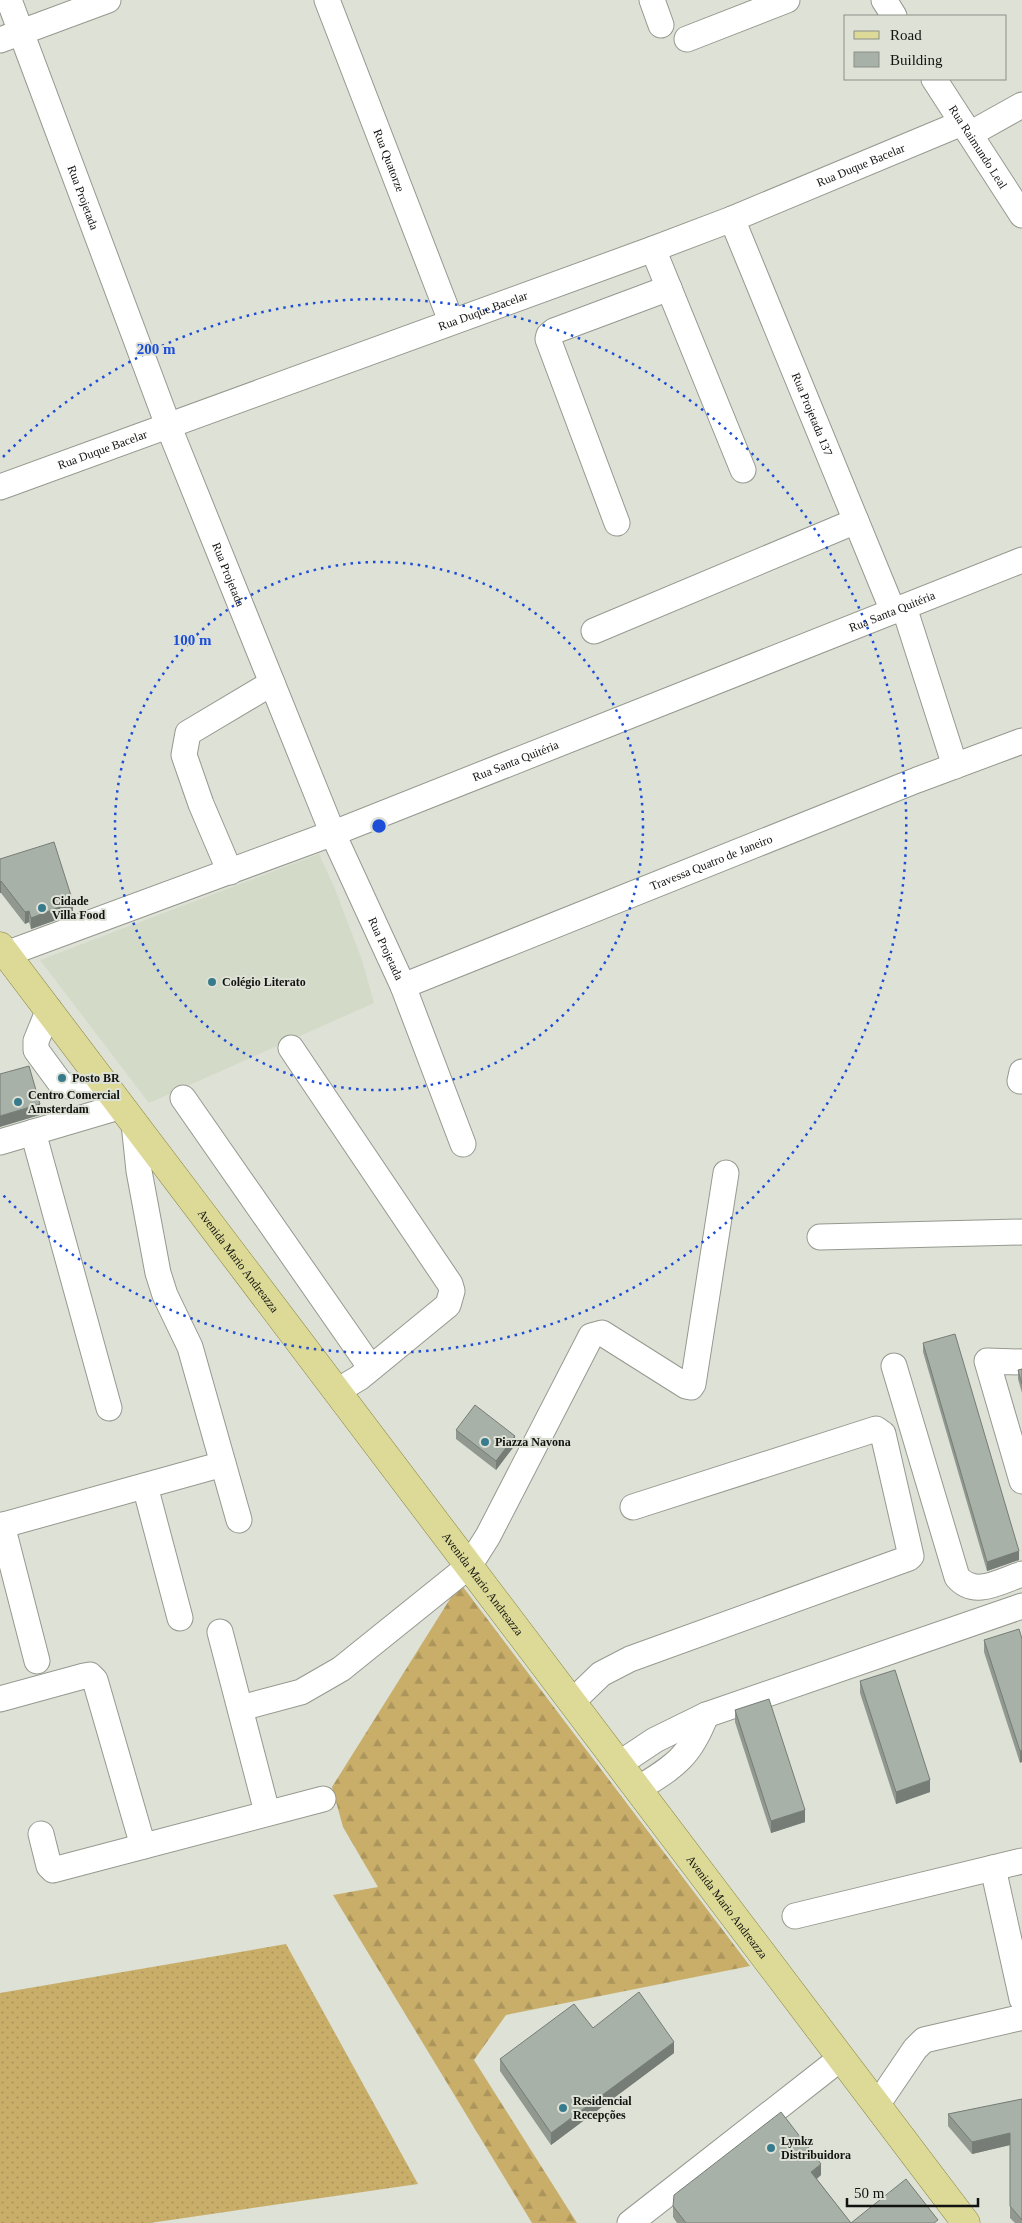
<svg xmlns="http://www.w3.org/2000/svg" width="1022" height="2223" font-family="'Times New Roman',serif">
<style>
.built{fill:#d3dbc8}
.grass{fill:url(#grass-dots)}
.forest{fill:url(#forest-firs)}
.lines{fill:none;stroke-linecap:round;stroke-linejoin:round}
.minor-casing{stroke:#95998f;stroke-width:27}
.major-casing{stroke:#87853c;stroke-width:29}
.minor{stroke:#fff;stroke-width:25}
.major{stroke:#ddda98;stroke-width:28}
.wall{fill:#909890}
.shaded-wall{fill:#767c76}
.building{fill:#a8b1a8;stroke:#767c76}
.ring{fill:none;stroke:#1d4ed8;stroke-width:2.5;stroke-dasharray:2.5 5}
.poi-dot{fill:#387b8c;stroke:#dde1d6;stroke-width:2}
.labels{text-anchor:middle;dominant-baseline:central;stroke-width:4;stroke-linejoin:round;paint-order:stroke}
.street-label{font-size:12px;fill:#121310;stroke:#dde1d6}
.poi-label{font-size:12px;font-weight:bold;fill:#121310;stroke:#dde1d6;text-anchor:start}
.centre{fill:#1d4ed8;stroke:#dde1d6;stroke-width:2.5}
.ring-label{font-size:15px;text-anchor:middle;font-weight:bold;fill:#1d4ed8;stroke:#dde1d6;stroke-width:4;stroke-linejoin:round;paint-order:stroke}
</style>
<defs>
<pattern id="grass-dots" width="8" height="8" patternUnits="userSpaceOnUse" patternTransform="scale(1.25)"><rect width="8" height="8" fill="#c9ae6a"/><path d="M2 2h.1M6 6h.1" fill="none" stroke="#ac955b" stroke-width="1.8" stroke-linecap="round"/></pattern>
<pattern id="forest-firs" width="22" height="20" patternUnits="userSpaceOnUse" patternTransform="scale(1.25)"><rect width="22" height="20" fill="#c9ae6a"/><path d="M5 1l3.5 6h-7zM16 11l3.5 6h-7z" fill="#ac955b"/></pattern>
</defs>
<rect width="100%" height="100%" fill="#dde1d6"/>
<path class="built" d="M319 854 335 889 362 960 374 1003 149 1103 40 960Z"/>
<path class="grass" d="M286 1944 418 2184 150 2223H0V1993Z"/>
<path class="forest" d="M460 1583 750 1966 506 2015 474 2060 577 2223H532L333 1895 378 1887 343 1827 332 1787Z"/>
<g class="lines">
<defs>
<g id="minor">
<path id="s1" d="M9 0 168 425 333 834 403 986 463 1144"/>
<path id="s2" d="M327 0 451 321"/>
<path d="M652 0 661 25"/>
<path d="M884 0 894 16"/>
<path d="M687 39 787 0"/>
<path d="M0 40 108 0"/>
<path id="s3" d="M934 79 1022 215"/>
<path d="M970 134 1022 105"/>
<path id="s4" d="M732 219 893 611"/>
<path d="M653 249 743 470"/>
<path id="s5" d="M0 487 653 249 732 219 962 123"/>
<path d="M617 523 548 339 549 335 554 331 669 288"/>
<path d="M904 607 955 766"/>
<path d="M594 631 856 521"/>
<path d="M230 872 201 804 184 755 188 733 272 683"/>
<path id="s6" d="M6 954 344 829 1022 560"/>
<path id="s7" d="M403 986 917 780 1022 741"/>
<path d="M49 1009 36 1041V1050L61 1084C72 1090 89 1082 101 1079"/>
<path d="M291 1048 450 1284 452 1291 448 1305 359 1378 337 1391"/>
<path d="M1022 1072 1020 1081H1022"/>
<path d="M183 1098 371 1368"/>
<path d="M134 1123 139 1171 158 1273 165 1295 190 1347 239 1520"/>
<path d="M33 1132 109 1408"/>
<path d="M0 1142 122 1106"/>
<path d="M820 1237 1022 1232"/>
<path d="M1022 1362 987 1361 1022 1481"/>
<path d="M894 1366 957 1577C975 1598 1000 1581 1022 1574"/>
<path d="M145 1486 180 1618"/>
<path d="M2 1525 37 1661"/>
<path d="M0 1526 223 1464"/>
<path d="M220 1632 267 1812"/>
<path d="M0 1699 84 1676 90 1675 95 1680 143 1846"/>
<path d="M572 1702 601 1674 630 1659 909 1558 911 1556 883 1434 876 1429 633 1507"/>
<path d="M241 1708 301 1692 341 1669 469 1566 488 1536 591 1336 602 1333 686 1386 691 1387 693 1384 726 1173"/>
<path d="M619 1764 655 1740 706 1715 1022 1606"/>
<path d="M638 1789C675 1766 690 1757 706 1715"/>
<path d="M41 1834 49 1866 53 1870 323 1799"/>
<path d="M993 1868 1022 1999"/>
<path d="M795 1916 1022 1861"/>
<path d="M877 2105 915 2049 924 2040 1019 2018 1022 2014"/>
<path d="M630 2223 841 2058"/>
</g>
<g id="major">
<path id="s8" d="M0 946 966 2223"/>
</g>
</defs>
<use href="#minor" class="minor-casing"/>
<use href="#major" class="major-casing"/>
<use href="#minor" class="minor"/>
<use href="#major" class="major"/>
</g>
<path class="wall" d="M0 859 73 914 31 929 29 922 25 924 1 893H0Z
M923 1343 1019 1560 987 1571 923 1352Z
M1022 1369V1393L1018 1379V1370Z
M456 1430 515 1445 496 1470 456 1439Z
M1022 1639 1020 1763 984 1652V1640Z
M860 1681 930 1792 896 1804 860 1693Z
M735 1710 805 1822 771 1833 735 1722Z
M593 2028 674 2053 551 2145 500 2071V2059Z
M1022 2099V2223H1015L1010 2218V2145L972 2154 948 2126V2114Z
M821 2175 817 2179 851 2223H938H677L673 2217V2206Z"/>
<path class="shaded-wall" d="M1 881V893H0V882Z
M73 902V914L31 929V918Z
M29 911V922L25 924V912Z
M40 1104V1115L0 1127V1116Z
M515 1436V1445L496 1470V1461Z
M1019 1551V1560L987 1571V1562Z
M1022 1750V1762L1020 1763V1751Z
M930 1780V1792L896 1804V1792Z
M805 1810V1822L771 1833V1821Z
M674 2042V2053L551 2145V2133Z
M1010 2133V2145L972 2154V2142Z
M821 2164V2175L811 2183V2172Z"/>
<path class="building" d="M54 842 73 902 31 918 29 911 25 912 1 881 0 882V859Z
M29 1066 40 1104 0 1116V1074Z
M955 1334 1019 1551 987 1562 923 1343Z
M1022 1369V1384L1018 1370Z
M475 1405 515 1436 496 1461 456 1430Z
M1019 1629 1022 1639V1750L1020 1751 984 1640Z
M895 1670 930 1780 896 1792 860 1681Z
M769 1699 805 1810 771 1821 735 1710Z
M639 1992 674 2042 551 2133 500 2059 574 2004 593 2028Z
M1022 2099V2220L1010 2206V2133L972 2142 948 2114Z
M781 2112 821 2164 811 2172 851 2223 906 2179 938 2220 934 2223H686L673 2206 674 2195Z"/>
<g class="ring">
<circle cx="379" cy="826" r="264"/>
<path d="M3 457A527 527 0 1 1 3 1195"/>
</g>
<g class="poi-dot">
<circle cx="42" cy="908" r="5"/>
<circle cx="212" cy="982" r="5"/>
<circle cx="62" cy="1078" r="5"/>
<circle cx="18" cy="1102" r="5"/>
<circle cx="485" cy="1442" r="5"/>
<circle cx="563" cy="2108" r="5"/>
<circle cx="771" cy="2148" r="5"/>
</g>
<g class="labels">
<g class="street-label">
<text stroke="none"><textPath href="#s3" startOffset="81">Rua Raimundo Leal</textPath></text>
<text stroke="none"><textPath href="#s2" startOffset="172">Rua Quatorze</textPath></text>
<text stroke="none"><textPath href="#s5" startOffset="919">Rua Duque Bacelar</textPath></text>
<text stroke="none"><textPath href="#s1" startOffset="211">Rua Projetada</textPath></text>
<text stroke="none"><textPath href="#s5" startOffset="514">Rua Duque Bacelar</textPath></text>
<text stroke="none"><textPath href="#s4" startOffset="211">Rua Projetada 137</textPath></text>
<text stroke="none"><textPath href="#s5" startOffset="109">Rua Duque Bacelar</textPath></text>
<text stroke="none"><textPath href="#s1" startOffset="615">Rua Projetada</textPath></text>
<text stroke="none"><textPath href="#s6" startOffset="950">Rua Santa Quitéria</textPath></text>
<text stroke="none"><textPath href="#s6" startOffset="545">Rua Santa Quitéria</textPath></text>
<text stroke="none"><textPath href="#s7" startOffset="332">Travessa Quatro de Janeiro</textPath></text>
<text stroke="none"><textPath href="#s1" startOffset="1021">Rua Projetada</textPath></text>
<text stroke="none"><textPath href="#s8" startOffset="395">Avenida Mario Andreazza</textPath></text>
<text stroke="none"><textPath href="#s8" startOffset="800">Avenida Mario Andreazza</textPath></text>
<text stroke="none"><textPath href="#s8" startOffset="1205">Avenida Mario Andreazza</textPath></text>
</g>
<g class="poi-label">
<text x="52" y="901">Cidade<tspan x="52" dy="14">Villa Food</tspan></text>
<text x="222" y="982">Colégio Literato</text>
<text x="72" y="1078">Posto BR</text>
<text x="28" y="1095">Centro Comercial<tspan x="28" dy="14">Amsterdam</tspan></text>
<text x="495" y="1442">Piazza Navona</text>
<text x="573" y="2101">Residencial<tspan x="573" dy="14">Recepções</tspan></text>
<text x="781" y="2141">Lynkz<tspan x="781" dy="14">Distribuidora</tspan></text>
</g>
</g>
<circle cx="379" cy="826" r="8" class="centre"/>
<g class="ring-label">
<text x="156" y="354">200 m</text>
<text x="192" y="645">100 m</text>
</g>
<rect x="844" y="15" width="162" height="65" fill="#dde1d6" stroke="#8c8f87"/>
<rect x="854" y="31" width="25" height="8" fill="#ddda98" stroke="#8c8f87"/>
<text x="890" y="40" font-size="15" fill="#121310">Road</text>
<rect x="854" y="52" width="25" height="15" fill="#a8b1a8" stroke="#8c8f87"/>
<text x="890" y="65" font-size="15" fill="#121310">Building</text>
<path d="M847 2198v8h131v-8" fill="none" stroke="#121310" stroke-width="2.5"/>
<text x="854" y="2198" font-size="15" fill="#121310" stroke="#dde1d6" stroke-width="4" paint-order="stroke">50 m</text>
</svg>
